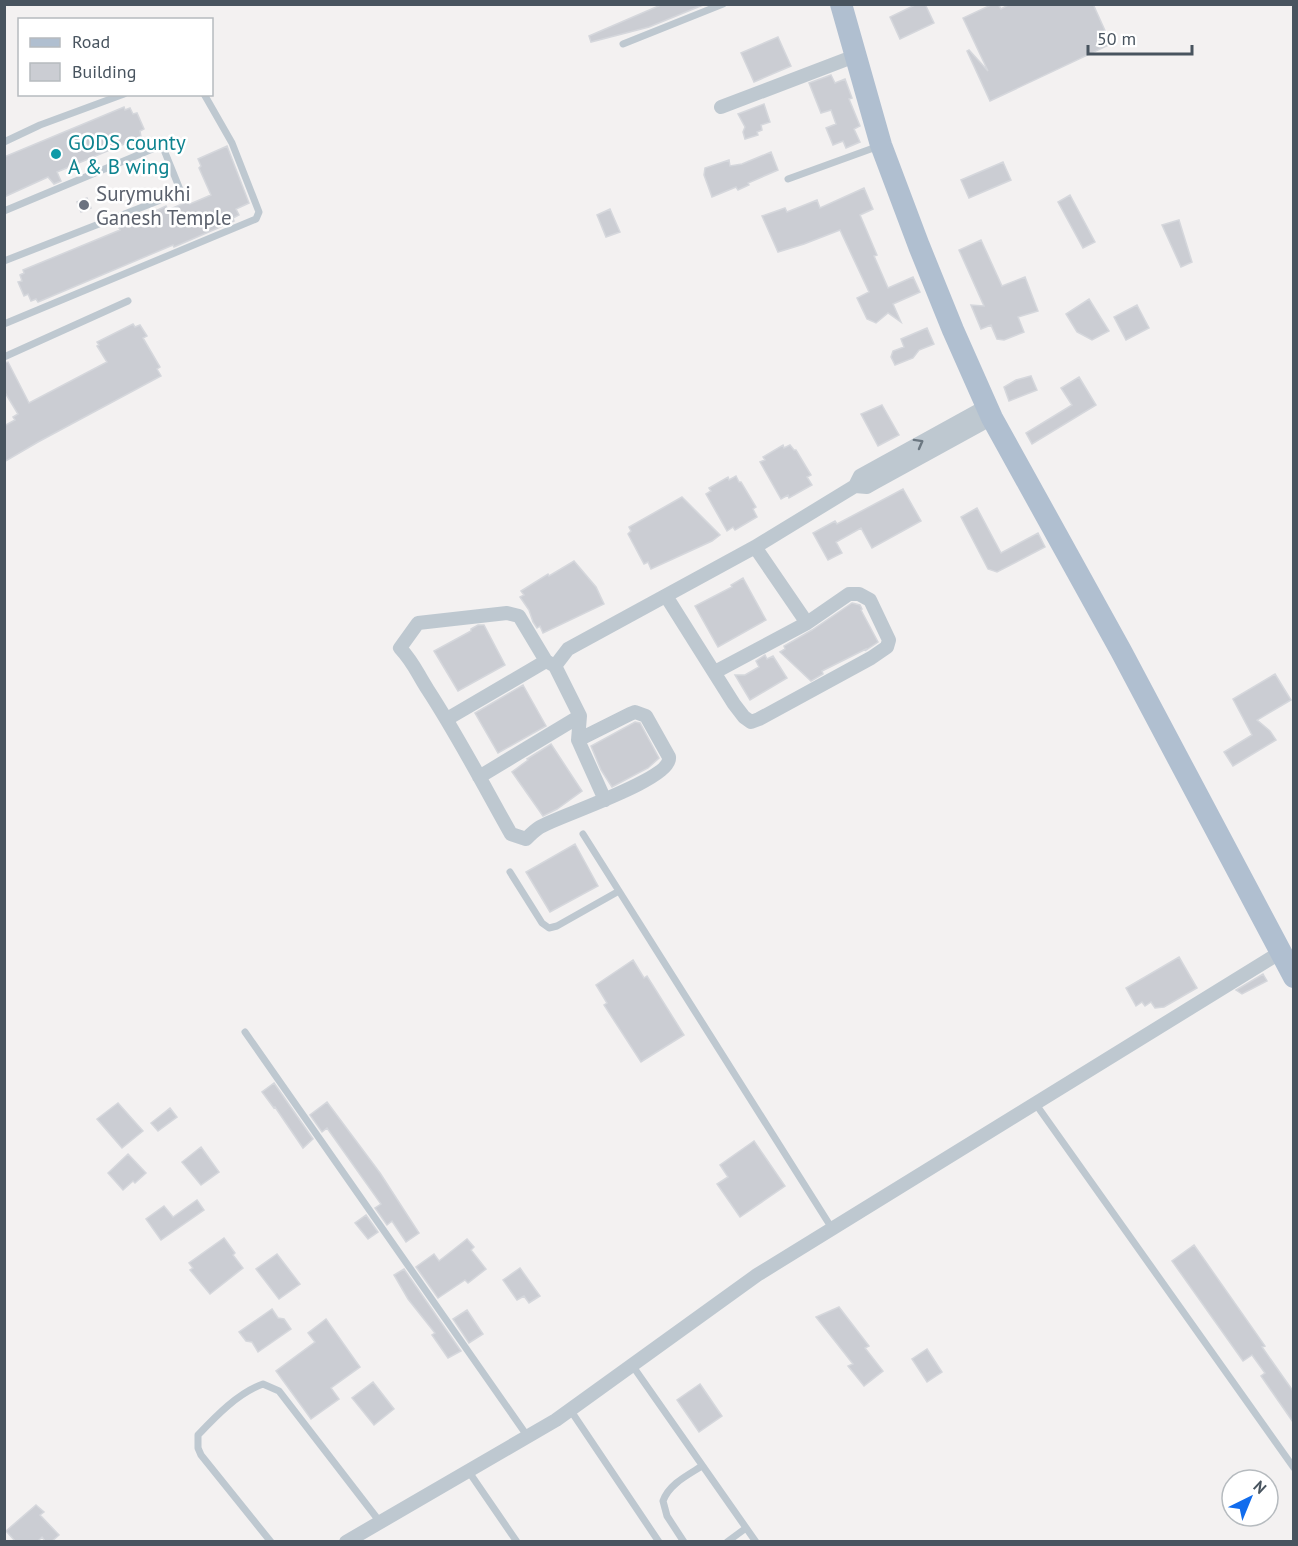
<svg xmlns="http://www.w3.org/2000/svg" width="1298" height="1546" font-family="'PT Sans',sans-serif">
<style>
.building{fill:#cbcdd3;stroke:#d5d7dc;stroke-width:1.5}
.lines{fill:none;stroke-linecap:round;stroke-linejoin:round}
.service{stroke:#bec8d0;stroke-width:7}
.minor{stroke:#bec8d0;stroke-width:14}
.primary{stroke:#b0bfd0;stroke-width:22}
.oneway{stroke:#6b7781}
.culture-dot{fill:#0f9aa8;stroke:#fff;stroke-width:2}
.worship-dot{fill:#6b7280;stroke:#fff;stroke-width:2}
.labels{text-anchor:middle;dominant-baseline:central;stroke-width:5;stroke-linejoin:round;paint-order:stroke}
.culture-label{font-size:21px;fill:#0d838f;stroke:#fff;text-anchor:start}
.worship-label{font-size:21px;fill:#5b616d;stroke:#fff;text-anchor:start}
</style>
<rect width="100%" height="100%" fill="#f3f1f1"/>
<path class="building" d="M663 4 703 5 649 27 591 42 589 36Z
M917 4H925L934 23 900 39 890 17Z
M993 4H998L1001 9 1010 4H1093L1111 44 990 101 967 51 969 50 988 71 963 18Z
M778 37 791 66 754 82 741 53Z
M831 75 835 83 845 79 852 98 849 99 860 126 854 129 860 142 846 148 843 141 833 145 826 128 836 124 831 110 821 113 809 83Z
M764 104 770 122 761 125 762 130 757 132 758 135 745 139 743 132 745 127 738 114Z
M124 107 125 110 130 108 133 114 137 113 144 129 140 131 141 137 57 172 61 181 54 184 48 177 4 197V157Z
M227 146 249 203 236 209 239 215 233 218 234 221 174 247 173 245 38 302 36 299 31 301 28 294 24 296 18 282 22 281 20 275 24 273 23 270 120 230 119 228 166 206 168 210 189 201 190 204 211 195 199 168 201 166 198 159Z
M771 152 778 170 748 183 749 185 738 190 736 187 712 197 704 175 705 168 729 160 730 166 742 164Z
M1003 162 1011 180 969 198 961 180Z
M864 188 873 209 860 215 877 255 874 256 888 288 913 277 920 292 893 304 901 322 888 313 876 323 867 319 857 298 869 292 840 230 804 244 778 252 762 216 785 208 787 212 817 200 820 208Z
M1070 195 1095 242 1083 248 1058 202Z
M87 198 91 208 81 212 77 202Z
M610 209 620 232 606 237 597 215Z
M1179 220 1192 262 1181 267 1162 225Z
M981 240 1002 286 1025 277 1038 311 1018 317 1024 332 1004 340 997 339 991 325 981 329 971 305 984 306 959 250Z
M1089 299 1109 331 1092 340 1077 332 1066 314Z
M1137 305 1149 328 1126 340 1114 317Z
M133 324 135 327 140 325 147 336 143 338 160 367 157 369 161 376 38 442 4 462V426L15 420 13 417 18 414 4 391V363L8 362 29 403 107 362 97 346 99 345 97 342Z
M927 328 934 344 919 350 913 358 895 365 891 357 893 351 904 347 901 339Z
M1031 376 1037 390 1009 401 1004 387 1016 380Z
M1079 377 1096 405 1032 444 1026 433 1072 405 1061 388Z
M882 405 899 435 878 446 861 414Z
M783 445 784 448 790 445 794 450H796L811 475 807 477 812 485 789 498 788 495 781 499 760 462 765 460 763 457Z
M736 476 739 482H741L756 507 753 509 757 517 735 530 733 527 727 531 706 494 711 491 709 488 728 477 729 480Z
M903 489 921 521 872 548 861 528 836 542 842 553 828 560 813 533 835 521 837 524Z
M682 497 720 535 712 541 651 569 648 562 644 564 628 534 631 531 629 527Z
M977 508 1001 553 1038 533 1045 547 997 572 988 569 961 517Z
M574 561 596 587 604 604 543 633 540 626 537 628 533 622 529 610 520 597 524 595 521 591 548 574 549 576Z
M743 578 766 620 718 647 695 606 732 587 731 585Z
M852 603 860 605 862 609 861 610 878 642 866 650V649L822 671 823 674 811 681 780 652 785 649 784 646 812 630Z
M478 625H484L505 665 458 691 434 651 471 631V629Z
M765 655 767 659 773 656 787 678 750 700 735 675H745L759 667 756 661Z
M1275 674 1291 700 1257 720 1270 731 1276 740 1233 766 1224 752 1252 735 1233 699Z
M523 685 546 726 498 753 475 713Z
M635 722 640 723 659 758 648 768 612 787 601 770 591 746Z
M551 744 582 791 557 809 543 816 512 772 528 760 527 759Z
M575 844 598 886 550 912 526 872Z
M1179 957 1197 988 1164 1007 1155 1008 1151 1002 1145 1006 1142 1002 1136 1006 1126 988Z
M633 960 644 978 647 976 684 1035 641 1062 604 1005 607 1003 596 985Z
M1263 974 1267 981 1242 994 1236 990Z
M274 1083 313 1139 303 1148 275 1107 274 1108 262 1092Z
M327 1102 380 1173 419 1233 406 1242 392 1221 387 1225 375 1208 381 1204 327 1128 322 1132 310 1115Z
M118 1103 143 1131 122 1148 97 1119Z
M170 1108 177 1117 158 1131 151 1123Z
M754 1141 785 1186 740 1217 717 1184 728 1177 720 1165Z
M201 1147 219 1172 201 1185 182 1162Z
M128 1154 146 1173 135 1183 133 1181 123 1190 108 1173Z
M197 1200 204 1210 161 1240 146 1219 164 1206 173 1217Z
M366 1215 378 1232 368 1239 355 1223Z
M224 1238 235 1253 233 1255 243 1268 210 1294 190 1270 193 1268 189 1263Z
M467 1239 474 1247 471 1250 486 1269 468 1283 465 1280 438 1298 416 1267 434 1254 439 1261Z
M1194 1245 1265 1346 1262 1347 1293 1391V1422L1261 1376 1265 1373 1252 1355 1243 1361 1172 1261Z
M277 1254 300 1284 279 1299 256 1269Z
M520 1268 540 1296 529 1303 524 1296 517 1300 503 1280Z
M404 1269 461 1351 448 1358 432 1335 435 1333 408 1299 394 1275Z
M839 1307 869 1346 865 1348 883 1371 864 1386 848 1366 853 1364 816 1317Z
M272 1309 278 1318 284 1319 291 1329 258 1352 252 1342 246 1341 239 1332Z
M467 1310 483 1334 469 1343 453 1319Z
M326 1319 360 1367 331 1388 339 1399 311 1419 276 1371 315 1342 308 1333Z
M927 1349 942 1372 927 1382 912 1359Z
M373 1382 394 1409 374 1425 352 1398Z
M700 1384 722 1416 699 1432 677 1400Z
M36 1505 44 1512 40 1515 59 1535 51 1542H46L42 1537 37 1542H16L6 1531Z"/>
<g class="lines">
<path class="service" d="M623 44 723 4
M4 142 40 125 124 94
M788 179 879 146
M4 211 162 145 181 192 4 261
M4 324 256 219 259 212 232 143 204 94
M4 357 128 301
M583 834 833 1230
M510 872 542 923 549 928 557 926 619 891
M245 1032 528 1437
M1035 1103 1294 1468
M632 1365 756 1542
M571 1411 659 1542
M469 1472 517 1542
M271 1542 201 1455 198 1448V1435C216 1416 238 1393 263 1384L279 1391 380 1522
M684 1542 667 1516 663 1501C669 1484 688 1475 702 1466
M727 1542 746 1528"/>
<path class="minor" d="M721 107 855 56
M987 406 860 476 855 486 867 487 874 483 992 418
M755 547 807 623
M666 596 734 704 744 717 751 722 759 719 871 658 887 647 889 640 870 600 859 594H849L807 623 715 672
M555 666 568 649 755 547 855 486
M447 719 546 661
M578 740 630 714 635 712 646 716 669 757C672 780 560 815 540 827 535 830 530 835 526 839L511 834C484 786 458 736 428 690 417 673 414 663 400 648L418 623 507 613 519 616 546 661 555 666 580 716 578 740 605 800
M479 777 580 716
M346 1542 556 1420 757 1275 1281 952"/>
<path class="primary" d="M841 4 881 145 919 246 953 330 992 418 1121 651 1294 977"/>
</g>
<defs><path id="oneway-chevron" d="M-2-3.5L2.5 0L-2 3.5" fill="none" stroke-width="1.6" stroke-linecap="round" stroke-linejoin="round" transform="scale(1.5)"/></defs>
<use class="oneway" href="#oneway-chevron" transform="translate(919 443) rotate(-29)"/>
<circle class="culture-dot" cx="56" cy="154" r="6"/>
<circle class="worship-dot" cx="84" cy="205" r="6"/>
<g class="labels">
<g class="culture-label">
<text x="68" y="142">GODS county<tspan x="68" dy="24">A &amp; B wing</tspan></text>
</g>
<g class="worship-label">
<text x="96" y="193">Surymukhi<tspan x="96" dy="24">Ganesh Temple</tspan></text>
</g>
</g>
<rect width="1298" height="1546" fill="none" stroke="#48545f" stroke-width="12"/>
<rect x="18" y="18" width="195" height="78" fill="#ffffff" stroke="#b6bbbf" stroke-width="1.5"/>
<rect x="30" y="38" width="30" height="9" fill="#b0bfd0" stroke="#b6bbbf" stroke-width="1.5"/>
<text x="72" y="48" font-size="18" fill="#48545f">Road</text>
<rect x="30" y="63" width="30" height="18" fill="#cbcdd3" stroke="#b6bbbf" stroke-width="1.5"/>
<text x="72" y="78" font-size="18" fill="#48545f">Building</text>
<g transform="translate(1250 1498) rotate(43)"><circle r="28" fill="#ffffff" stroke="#b6bbbf" stroke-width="1.5"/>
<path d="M0-4.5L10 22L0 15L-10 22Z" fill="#116ced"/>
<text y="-9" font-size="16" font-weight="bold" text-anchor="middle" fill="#48545f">N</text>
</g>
<path d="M1088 45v9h104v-9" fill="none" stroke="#48545f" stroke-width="3"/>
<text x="1097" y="45" font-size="18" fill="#48545f" stroke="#ffffff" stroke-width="4.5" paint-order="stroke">50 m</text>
</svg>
